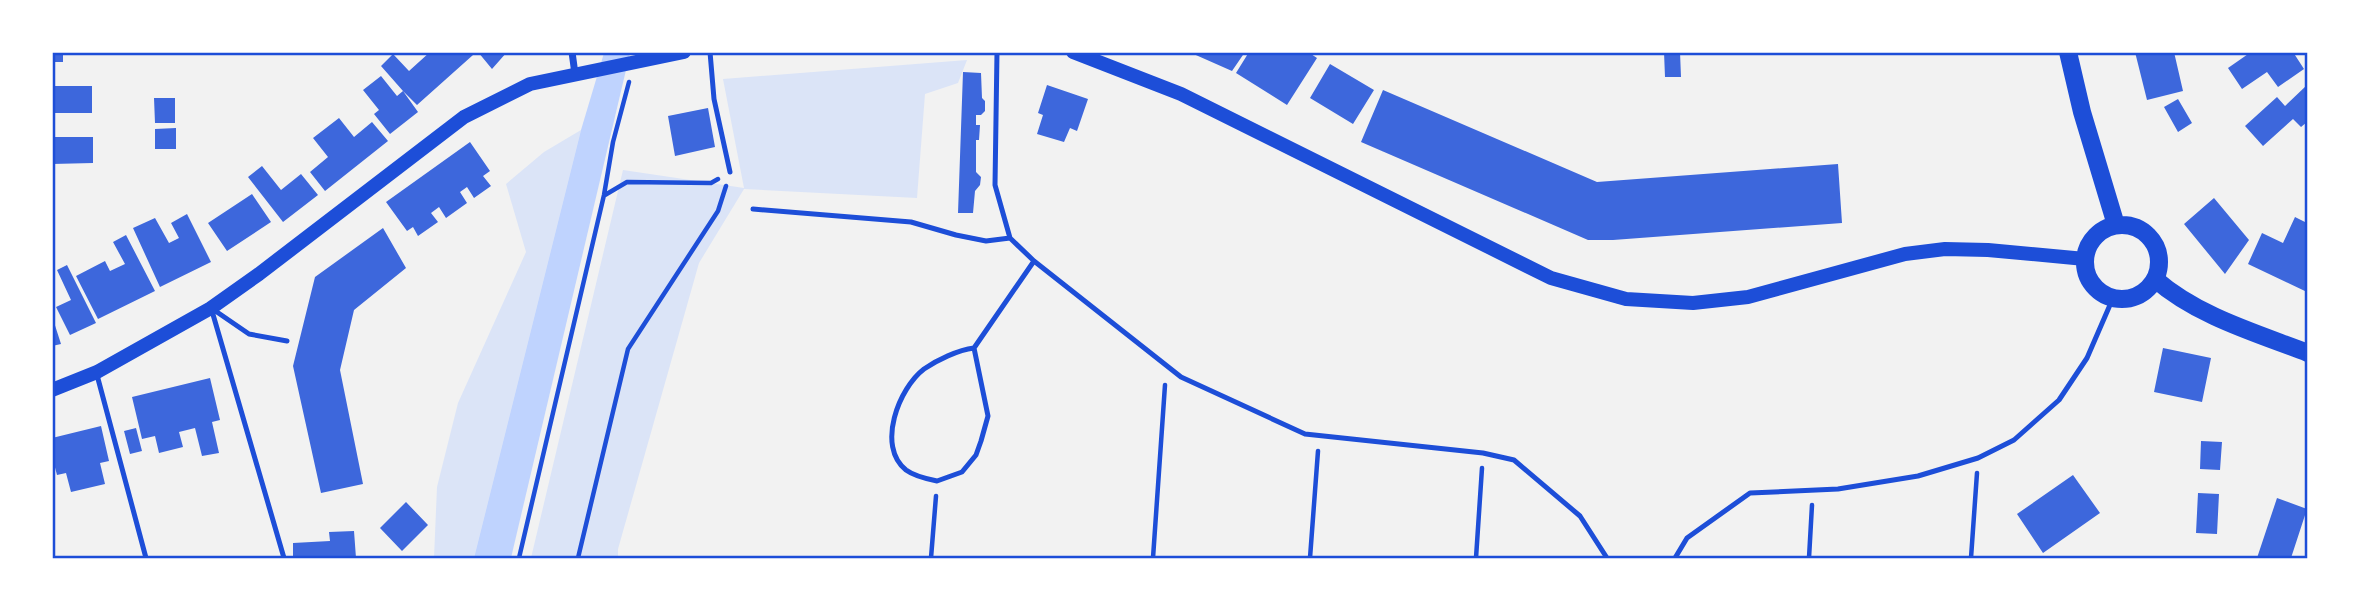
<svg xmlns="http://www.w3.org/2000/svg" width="2360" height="611" font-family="Karla,sans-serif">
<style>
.green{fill:#dbe4f7}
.water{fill:#bfd3fe}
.building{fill:#3d67dc}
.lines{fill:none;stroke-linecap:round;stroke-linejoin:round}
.path{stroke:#1d4ed8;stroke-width:4.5}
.service{stroke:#1d4ed8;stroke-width:5}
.minor{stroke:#1d4ed8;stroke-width:7}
.secondary{stroke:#1d4ed8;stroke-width:14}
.primary{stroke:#1d4ed8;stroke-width:18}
.neatline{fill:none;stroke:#1d4ed8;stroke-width:2.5}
</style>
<rect width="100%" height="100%" fill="#f2f2f2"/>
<path class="green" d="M967 60 958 83 925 94 917 198 744 189 699 263 618 549V558H531L623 170 744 188 723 79Z
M581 130 474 558H434L437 487 458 403 526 252 506 184 544 152Z"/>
<path class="water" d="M604 53H630L511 558H474L581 130Z"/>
<path class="building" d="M52 52H63V62H52Z
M430 52H470L473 55 417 105 403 91 418 112 390 134 374 114 379 110 363 90 381 76 397 96 403 91 381 66 393 54 409 71Z
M478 52H507L492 69Z
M1189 52H1245L1232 71Z
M1249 52H1308L1317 58 1287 105 1236 73Z
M1664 52H1680L1681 77H1665Z
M2135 52H2174L2183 91 2147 100Z
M2251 52H2293L2304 69 2278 87 2267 72 2242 89 2228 68Z
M1330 64 1374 90 1353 124 1310 98Z
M963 72 981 73 982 98 985 101V111L981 115H976V125H980L979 140H976V172L981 177 980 185 975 191 973 213H958Z
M1047 85 1088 99 1077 131 1070 128 1064 142 1037 134 1043 115 1038 113Z
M2307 85V122L2301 127 2293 119 2263 146 2245 126 2277 97 2285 106Z
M52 86H92V113H52Z
M1383 90 1597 182 1838 164 1842 223 1613 240H1588L1361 142Z
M154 98H175V123H155Z
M2178 99 2192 123 2178 132 2164 107Z
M708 108 715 147 675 156 668 116Z
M339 118 354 137 372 122 388 141 325 191 310 172 328 157 313 138Z
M176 128V149H155V129Z
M52 137H93V163L52 164Z
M470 142 490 171 483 176 491 186 474 198 467 187 460 192 467 203 446 218 439 207 431 213 438 222 418 236 413 227 407 231 386 202Z
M262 166 281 190 301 174 318 195 283 222 248 177Z
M252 194 271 222 227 251 208 223Z
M2214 198 2249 240 2225 274 2184 224Z
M187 214 211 262 160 287 133 228 155 218 169 243 179 238 171 223Z
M2295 217 2307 223V292L2248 264 2262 233 2283 243Z
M383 228 406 268 354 310 340 370 363 484 321 493 293 366 315 277Z
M126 235 155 291 98 319 76 276 105 261 110 271 125 264 113 242Z
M67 265 96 323 70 335 56 307 71 300 57 270Z
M52 316 61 344 52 346Z
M2163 348 2211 358 2202 402 2154 392Z
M210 378 220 420 212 422 219 453 202 456 195 428 179 432 183 447 159 453 155 436 142 439 132 397Z
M101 426 109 461 100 463 105 484 71 492 66 473 57 475 52 456V438Z
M136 428 142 451 130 454 124 431Z
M2201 441 2222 442 2220 470 2200 469Z
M2073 475 2100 513 2043 553 2017 514Z
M2198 493 2219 494 2217 534 2196 533Z
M2277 498 2307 509 2291 558H2257Z
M406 502 428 525 402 551 380 528Z
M354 531 356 558H293V543L330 541 329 532Z"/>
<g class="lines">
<path class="path" d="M605 195 627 182 711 183 718 179
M519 558 604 195 613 142 629 82
M578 558 628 349 718 211 726 186
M931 558 936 496
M1153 558 1165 385
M1310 558 1318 451
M1476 558 1482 468
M1809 558 1812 505
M1971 558 1977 473"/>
<path class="service" d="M710 52 714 99 730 172
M997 52 995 185 1010 238 1034 261 1181 377 1305 434 1483 453 1514 460 1580 516 1607 558
M753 209 911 222 956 235 986 241 1010 238
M214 310 249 334 287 341
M212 311 284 558
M974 348C958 350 937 360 924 369 899 388 876 446 906 470 914 476 927 479 937 481L962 472 976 455 981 441 988 416 974 348 1034 261
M97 375 146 558
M1675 558 1687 538 1750 493 1838 489 1918 476 1978 458 2014 440 2059 400 2087 358 2113 298"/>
<path class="minor" d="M572 52 575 74"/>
<path class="secondary" d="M1073 52 1181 94 1551 278 1626 299 1693 303 1748 297 1905 254 1945 249 1988 250 2085 259
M52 390 97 372 211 308 259 274 464 117 530 84 684 52"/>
<path class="primary" d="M2068 52 2082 112 2116 225
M2085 262a37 37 0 1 1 74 0a37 37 0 1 1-74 0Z
M2155 279C2197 316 2256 333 2308 353"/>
</g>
<rect width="2360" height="611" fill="none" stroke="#ffffff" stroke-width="108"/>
<rect x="54" y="54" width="2252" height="503" class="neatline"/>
</svg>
